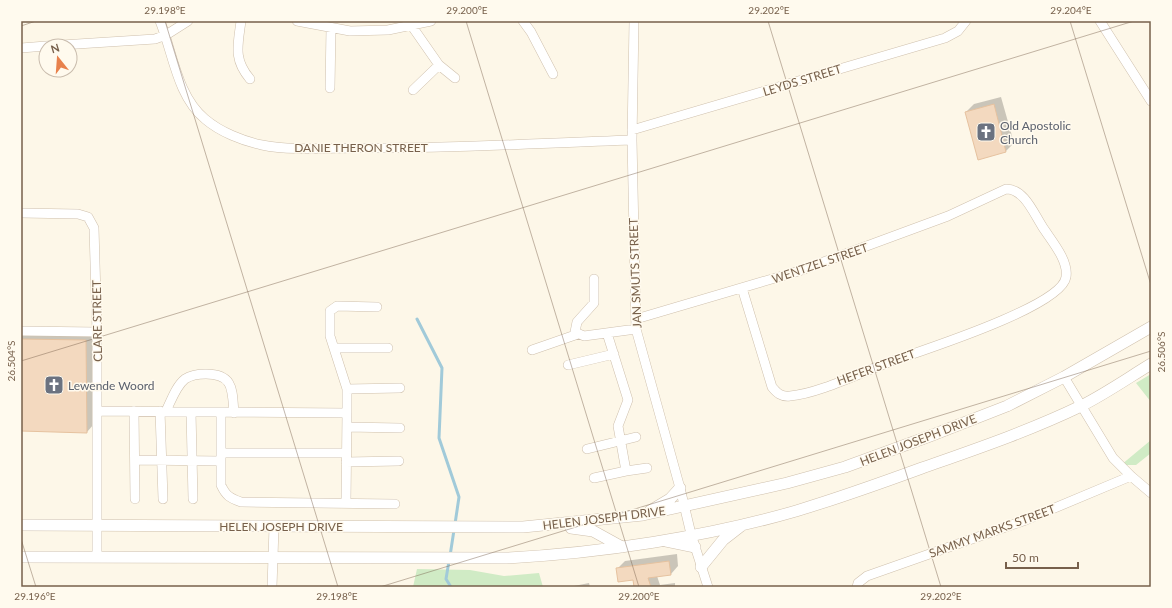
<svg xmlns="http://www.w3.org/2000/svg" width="1172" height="608" font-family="Lato,sans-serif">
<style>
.green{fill:#d0ebc5}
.shadow{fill:#0003}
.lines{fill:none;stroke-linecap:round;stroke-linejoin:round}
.stream{stroke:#a1cad9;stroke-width:3}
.building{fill:#f3d9bf;stroke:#e6c29f}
.minor-casing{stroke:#cfc0ad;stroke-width:10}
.tertiary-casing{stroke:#cfc0ad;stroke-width:12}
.minor{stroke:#fff;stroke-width:9}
.tertiary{stroke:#fff;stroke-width:11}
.ticks{fill:none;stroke:#77604b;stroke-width:1;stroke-opacity:0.45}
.labels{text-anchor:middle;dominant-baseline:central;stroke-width:3;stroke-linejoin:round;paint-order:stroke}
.street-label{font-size:12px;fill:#77604b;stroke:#fffaee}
.worship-label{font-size:12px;fill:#5b616d;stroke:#fffaee;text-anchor:start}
.neatline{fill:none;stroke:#77604b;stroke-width:1.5}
.ticks-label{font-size:10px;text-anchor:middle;fill:#77604b}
</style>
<rect width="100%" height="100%" fill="#fdf7e8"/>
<path class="green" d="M1151 374V402L1136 383Z
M1151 440V453L1136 465H1121Z
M417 569 470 570 504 576 539 573 543 587H413Z"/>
<path class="shadow" d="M1001 97 1014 143 1006 151 978 159 966 112 974 104Z
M21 332H93L94 424 87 432 21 430Z
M677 554 678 566 671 574 657 576 660 585 675 583V587H635L634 579 617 569 625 561Z
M589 583 590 587H572L574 586Z"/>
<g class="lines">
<path class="stream" d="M417 319 442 368 439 438 459 497 455 524
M450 556 454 530
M449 561 446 579 451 587"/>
</g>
<path class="building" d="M994 104 1006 152 978 160 965 112Z
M21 339 86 340 87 433 21 431Z
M669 561 671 575 648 578 651 587H634L633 580 618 582 616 568Z"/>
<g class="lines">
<defs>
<path id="minor" d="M160 21C173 53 177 96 205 119 220 132 243 141 262 145 290 151 327 148 356 148 448 149 540 143 632 140
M241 21C238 45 233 59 250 79
M297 21 350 31 388 30 431 21
M523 21 531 32 553 74
M634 21 632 140 636 329 680 488 691 534 708 587
M1100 21 1151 101
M409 22 439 65 455 78
M46 46 155 39 166 35 188 21
M21 48 46 46
M330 88 331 28
M413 90 439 65
M632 130 945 38 958 31 966 21
M21 213 78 214 88 217 94 228 97 332V557
M594 279V303L577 322 575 332 584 336 636 329
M636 319 799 271 948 216 1006 189C1024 189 1033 212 1042 226 1050 239 1069 260 1066 277 1062 307 917 352 887 363 860 373 817 394 790 396 781 397 777 393 772 387L742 288
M21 331 97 332
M334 348H388
M532 350 578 334
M568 365 614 354
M1064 377 1113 458 1131 476 1151 493
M347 389 400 388
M98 411 347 413 346 503
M134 411 135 499
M160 411 163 499
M166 411C171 401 176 386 185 379 191 375 200 374 206 374 234 374 232 390 234 413
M191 412 193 499
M221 412V485C226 496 230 498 241 502L395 504
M347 413V389L330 336V311L337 306 377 307
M347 427 400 428
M587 449 636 437
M221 453H346
M135 460 221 461
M346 462 399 461
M626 471 647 468
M594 478 626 471 618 426 628 400 607 333
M272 587 274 527
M857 587 858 583 867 576 1026 520 1131 476"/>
<path id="tertiary" d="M650 511 670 499 680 488
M21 525 523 527 643 515 787 483 845 467 930 436 1007 406 1064 377 1151 327
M571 528 593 531 622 547
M666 541 695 547
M21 557 507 558C601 553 706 537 796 511 839 498 881 483 922 468 976 449 1029 431 1081 406 1105 394 1128 378 1151 364
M701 567 723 540 741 526"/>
</defs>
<use href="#minor" class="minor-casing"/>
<use href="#tertiary" class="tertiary-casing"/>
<use href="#minor" class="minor"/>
<use href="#tertiary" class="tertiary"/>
</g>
<path class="ticks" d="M165 21 338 587M466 21 639 587M768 21 941 587M1070 21 1151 285M21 26 36 21M21 361 1134 21M21 539 36 587M380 587 1151 351"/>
<defs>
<symbol id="church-square" viewBox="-11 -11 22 22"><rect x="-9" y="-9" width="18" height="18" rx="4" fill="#6b7280" stroke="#fffaee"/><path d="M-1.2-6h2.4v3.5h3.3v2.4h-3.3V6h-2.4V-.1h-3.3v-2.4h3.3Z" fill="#fff"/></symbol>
</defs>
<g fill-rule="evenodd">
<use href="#church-square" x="975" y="121" width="22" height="22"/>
<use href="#church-square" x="43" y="374" width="22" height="22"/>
</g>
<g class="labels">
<g class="street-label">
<text transform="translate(802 80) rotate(-17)">LEYDS STREET</text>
<text x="361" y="147">DANIE THERON STREET</text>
<text transform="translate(820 263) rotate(-19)">WENTZEL STREET</text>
<text transform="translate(635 273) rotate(-92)">JAN SMUTS STREET</text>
<text transform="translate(97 321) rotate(-91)">CLARE STREET</text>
<text transform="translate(876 367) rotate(-20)">HEFER STREET</text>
<text transform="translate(918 440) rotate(-21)">HELEN JOSEPH DRIVE</text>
<text transform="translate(604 518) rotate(-7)">HELEN JOSEPH DRIVE</text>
<text x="281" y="526">HELEN JOSEPH DRIVE</text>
<text transform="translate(992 531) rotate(-20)">SAMMY MARKS STREET</text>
</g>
<g class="worship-label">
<text x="1000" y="125">Old Apostolic<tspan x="1000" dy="14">Church</tspan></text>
<text x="68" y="385">Lewende Woord</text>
</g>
</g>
<rect width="1172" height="608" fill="none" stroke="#fffaee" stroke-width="44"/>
<g transform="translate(58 58) rotate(343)"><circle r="19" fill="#fffaee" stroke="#c9bcad"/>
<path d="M0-3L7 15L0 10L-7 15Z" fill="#e8814c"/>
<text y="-6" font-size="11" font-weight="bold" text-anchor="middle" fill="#77604b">N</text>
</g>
<path d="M1006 562v6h72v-6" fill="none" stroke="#77604b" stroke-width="2"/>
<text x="1012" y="562" font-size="12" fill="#77604b" stroke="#fffaee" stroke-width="3" paint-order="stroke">50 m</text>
<rect x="22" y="22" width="1128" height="564" class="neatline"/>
<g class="ticks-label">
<text x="165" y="14">29.198°E</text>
<text x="467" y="14">29.200°E</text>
<text x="769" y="14">29.202°E</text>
<text x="1071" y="14">29.204°E</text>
<text transform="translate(1161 352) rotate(-90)" y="4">26.506°S</text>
<text transform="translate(11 361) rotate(-90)" y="4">26.504°S</text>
<text x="35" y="600">29.196°E</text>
<text x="337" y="600">29.198°E</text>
<text x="639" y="600">29.200°E</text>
<text x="941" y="600">29.202°E</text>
</g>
</svg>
